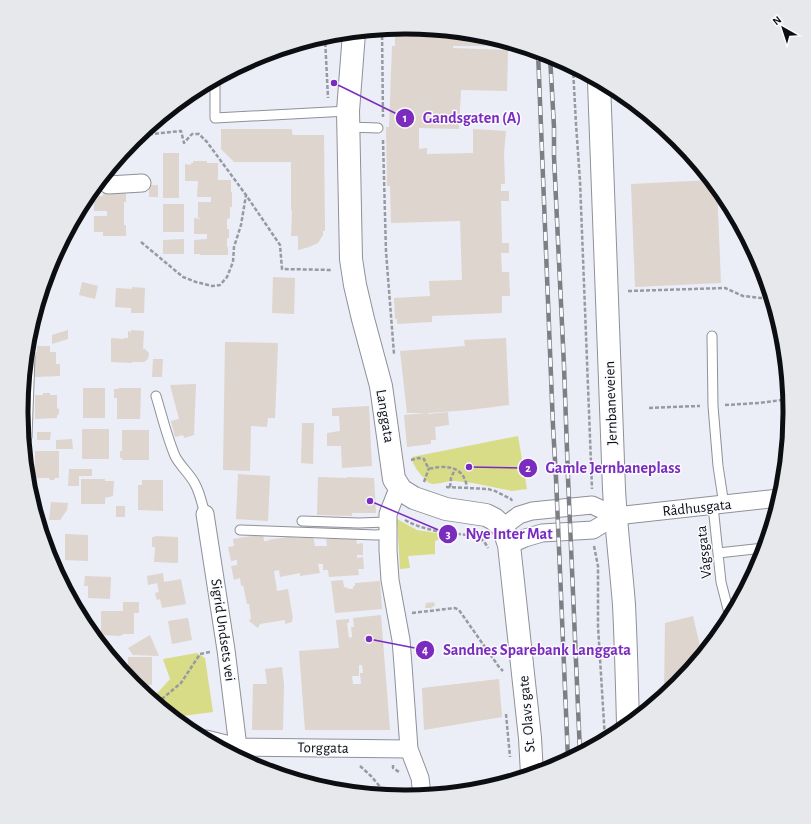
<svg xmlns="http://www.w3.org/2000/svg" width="811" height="824" font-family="'Alegreya Sans',sans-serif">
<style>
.green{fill:#d8dc86}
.building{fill:#ddd5ce;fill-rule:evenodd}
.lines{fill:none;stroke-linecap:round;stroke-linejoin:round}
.service-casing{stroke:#8f9199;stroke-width:11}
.minor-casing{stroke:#8f9199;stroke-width:19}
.tertiary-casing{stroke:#8f9199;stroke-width:24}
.primary-casing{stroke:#8f9199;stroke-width:24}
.path{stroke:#989aa1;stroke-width:2.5;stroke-dasharray:4 2;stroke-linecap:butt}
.service{stroke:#fff;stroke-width:9}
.minor{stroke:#fff;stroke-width:17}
.tertiary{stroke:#fff;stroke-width:22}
.primary{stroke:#fff;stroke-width:22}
.rail-casing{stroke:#7d7f85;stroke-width:4.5}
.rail{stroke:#fafbff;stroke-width:3;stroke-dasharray:9;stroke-linecap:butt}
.labels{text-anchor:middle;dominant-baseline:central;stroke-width:3;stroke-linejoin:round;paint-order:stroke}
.street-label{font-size:15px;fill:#0d0e11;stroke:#fafbff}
.rim{fill:none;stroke:#0d0e11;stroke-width:5}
.leader{fill:none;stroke:#7b2cbf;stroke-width:1.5}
.callout-dot{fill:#7b2cbf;stroke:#fafbff;stroke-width:1.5}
.mark-label{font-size:12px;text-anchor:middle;font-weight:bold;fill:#fff}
.callout-label{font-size:16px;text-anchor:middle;font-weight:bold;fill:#7b2cbf;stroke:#fafbff;stroke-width:3;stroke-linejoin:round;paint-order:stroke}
</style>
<rect width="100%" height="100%" fill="#ebedf7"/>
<path class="green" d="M518 436 527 489 512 491 473 483 455 481H450L441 483 433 484 429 483 422 476 417 470 413 463 412 457Z
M397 519 417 530 449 535 435 541V554L408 556 410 568 400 569Z
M197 653 205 658 213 712 182 716 179 721 152 699 170 679 163 659Z"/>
<path class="building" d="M406 28 481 35 518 46H453V48L508 50 507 91 461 90 459 129 419 128V149L427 148V154L473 153V129L506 131 504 153 505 184H501V191H509V201H501L502 243H509V253H501L502 272H509L510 296H502V313L432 316V322L397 324V319H395L394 298 430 296 429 281 462 280 460 221 391 223 390 186H387L386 127H389L392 46H395V29Z
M221 129H292V134H293V135H324L325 231H323V235L318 243 309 247 298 250V236H291L292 211 291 210V162H234L221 149Z
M163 153H179V198H163Z
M193 161H207V163H218V180H231V192H232V207H230V218L227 219V229H229V238H227V247H228V255H200V254H194V240L207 239V234H194V218L200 219V218H198V202H211V197H197L198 181H185V164L191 165V163H193Z
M710 180 717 188 721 283 635 287 631 184Z
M96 185H98V194H90Z
M149 185H158V197H149Z
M103 192H126V202H124V225H126V236H103V232H94V216H107V211H94V196H103Z
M163 204H184V232H163Z
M184 239V254H163V240Z
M273 277 295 278 294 314 272 313Z
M82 282 98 286 95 299 79 295Z
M132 287 145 288 144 313H131V308L115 307 116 288 132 289Z
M68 330V339L52 344V335Z
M131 330 144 331 143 349H145L149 353 148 359 144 362H132V363L111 362V338L124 339V338H128V331L131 332Z
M506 338 509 405 469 410 428 413V414L448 412 449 425 435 427 436 440H431V444L407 447 404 415 426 413H407L400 351 465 346 464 340Z
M225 342 278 343 275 418H268L267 427 251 426 250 471 223 470Z
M37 346H50V352H56V364H60V376L35 377V352H37Z
M153 359H163L162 377H152Z
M196 384 194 435 184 438 183 435 175 437 171 421 179 419 170 385Z
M83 388H105V418H83Z
M118 388H141L140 419H117V398H114V389H118Z
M43 393H50V395H57V408L59 409V414L57 416V418L35 419V395H43Z
M369 406 372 466 342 468 341 446H327V433L340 431 339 416H332V408Z
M302 423H314L313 464 301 463Z
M82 429H109V459H82Z
M122 430H149V460H122V458H120V451H122Z
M37 432H51L50 440H37Z
M72 439 73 449H56V440Z
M35 451H59V478H55L54 480H50L49 478H35Z
M69 469H92V476H79V486H68Z
M238 474 270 476 268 521 236 519Z
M318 477 347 478V477L374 478 376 513H352V516L317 515Z
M81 479H105V481H114L113 496 105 498V504H81Z
M142 480H163V511L138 510V485H142Z
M51 502 68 503 67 510 60 520H49Z
M116 506H125V517H116Z
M65 534 88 535V561L65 560Z
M263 534 264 541H268V540L295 536V538L313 536 315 546H327L326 539 356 537 357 544 363 543V555H357V558L363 557 364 569H358L359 575 329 577 328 570H323V564H318L320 573 300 576V573L280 577 279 570 274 571 277 591 288 589 293 619H292V622L285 624V620L260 624 258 628 249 621 251 618 249 604H247L243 585 241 586 240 578 234 580 231 566 237 565V560L231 561 228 547 234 546 233 539Z
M155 536 178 537V563L154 562 155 547H152V537H155Z
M163 573 164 582 181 579 186 604 162 608 160 599 157 600 155 593 159 592 157 583 148 585 147 576Z
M85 576 111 577 110 599 88 598V586H84Z
M343 580 344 587 350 589H353V586H355V583L380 581 382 609 335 613 331 581Z
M123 602H139V613H134V634H123V635L119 636 101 635V611H123Z
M434 602 435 606H434L431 608H425L426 603Z
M381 615 390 730H305L299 651 339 648 336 620 349 619V623H347L349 638 352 637V636L351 627H354L353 618ZM359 665H362L363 673H360L361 684H353L352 676H359Z
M693 616 700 646 710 644 677 684 664 695 665 623Z
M188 618 192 640 172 644 168 621Z
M150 635 159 656 133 655 128 648Z
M128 657H152V685H149L148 686H142L141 685H135L133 684 125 673H128Z
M282 667 284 684 283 730H252L253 684H267L265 669Z
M499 679 502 717 424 730 422 688Z"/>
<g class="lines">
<defs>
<path id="service" d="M215 80V118L348 111
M349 127 378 128
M712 336 713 406 718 466 724 505
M156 396C162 416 167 437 175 456 180 466 190 474 195 484 200 493 202 504 205 514
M713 506 721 582 730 617
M302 521 359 523 387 522
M240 530 376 535 387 534
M718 553 764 548"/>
<path id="minor" d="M108 185 142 183
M23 437 26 357
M401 490 395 496 388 514V550L390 580 401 640 403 665 409 749 420 778 422 795
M205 514 226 650 238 747V756
M503 527 519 515 532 511 592 505 616 516
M509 545 525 538 542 533 593 530 616 516 779 498
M206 739 238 747 409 749"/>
<path id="tertiary" d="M354 33 348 111 351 259 355 285 363 319 381 386 394 479 401 490 414 498 446 509 486 515 494 519 503 527 509 545 530 738 532 774"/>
<path id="primary" d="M599 82 614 489C616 528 621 566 624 605 626 645 627 685 628 724"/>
</defs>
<use href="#service" class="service-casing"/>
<use href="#minor" class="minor-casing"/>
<use href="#tertiary" class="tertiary-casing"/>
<use href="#primary" class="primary-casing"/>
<path class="path" d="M382 30 383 117
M325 37 328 98
M573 68 576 124 580 181 592 489
M143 135 181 131 184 143 192 134H199L207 142 246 195 280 245 282 269 332 270
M383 140 386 252 394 354
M141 242 183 277 196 282 212 286 220 285 227 277 233 262 234 247 241 225 246 195
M628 291 725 288 743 296 761 298 770 296
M725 405 759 403 789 399
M649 408 670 407 700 406
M411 460 419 458 424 459C425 462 427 466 429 468 432 469 437 467 439 467 454 466 465 471 467 488
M424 482 429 468
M446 487 488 489 495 491 511 499 512 501
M450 487 451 478 455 469
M405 520C426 532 452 533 476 536 482 539 485 542 488 548
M594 546 598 566V626L605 739
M412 613 455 608 459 610 499 667 503 671
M157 703 181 683 200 654 210 652
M506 714 510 757
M393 765V768L399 772
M360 766 371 776 387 795
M438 791 487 787"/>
<use href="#service" class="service"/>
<use href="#minor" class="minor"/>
<use href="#tertiary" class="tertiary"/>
<use href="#primary" class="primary"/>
<defs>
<path id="rail" d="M538 52 553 426 556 478 568 759
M550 56 554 127V157L564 366 568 478 580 753"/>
</defs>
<use href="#rail" class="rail-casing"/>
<use href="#rail" class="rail"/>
</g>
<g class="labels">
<g class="street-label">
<text transform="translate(611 403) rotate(-92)">Jernbaneveien</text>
<text transform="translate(385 416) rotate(81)">Langgata</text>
<text transform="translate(697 508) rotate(-6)">Rådhusgata</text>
<text transform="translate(704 552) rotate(-96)">Vågsgata</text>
<text transform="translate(223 630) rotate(82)">Sigrid Undsets vei</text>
<text transform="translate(527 714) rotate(-95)">St. Olavs gate</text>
<text transform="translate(323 748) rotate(1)">Torggata</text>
</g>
</g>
<path d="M0 0H811V824H0ZM405 34H406A377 377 0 0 1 783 411V413A377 377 0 0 1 406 790H405A377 377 0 0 1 28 413V411A377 377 0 0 1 405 34Z" fill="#e7e8ec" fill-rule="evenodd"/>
<path class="rim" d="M405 34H406A377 377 0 0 1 783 411V413A377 377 0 0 1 406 790H405A377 377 0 0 1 28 413V411A377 377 0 0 1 405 34Z"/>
<path class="leader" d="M334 83L405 118M469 467L528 468M370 501L448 534M369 639L425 650"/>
<g class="callout-dot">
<circle cx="334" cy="83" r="4"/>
<circle cx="469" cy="467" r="4"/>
<circle cx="370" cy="501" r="4"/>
<circle cx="369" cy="639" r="4"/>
<circle cx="405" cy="118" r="10"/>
<circle cx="528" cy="468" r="10"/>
<circle cx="448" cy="534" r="10"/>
<circle cx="425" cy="650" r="10"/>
</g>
<g class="mark-label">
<text x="405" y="122">1</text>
<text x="528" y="472">2</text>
<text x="448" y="538">3</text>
<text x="425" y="654">4</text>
</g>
<g class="callout-label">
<text x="472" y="123">Gandsgaten (A)</text>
<text x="613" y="473">Gamle Jernbaneplass</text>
<text x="509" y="539">Nye Inter Mat</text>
<text x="537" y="655">Sandnes Sparebank Langgata</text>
</g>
<g transform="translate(783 28) rotate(321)" stroke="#fafbff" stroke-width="3" paint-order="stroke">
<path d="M0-3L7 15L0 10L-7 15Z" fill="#0d0e11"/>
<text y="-6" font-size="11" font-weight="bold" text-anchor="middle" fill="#0d0e11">N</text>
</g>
</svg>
